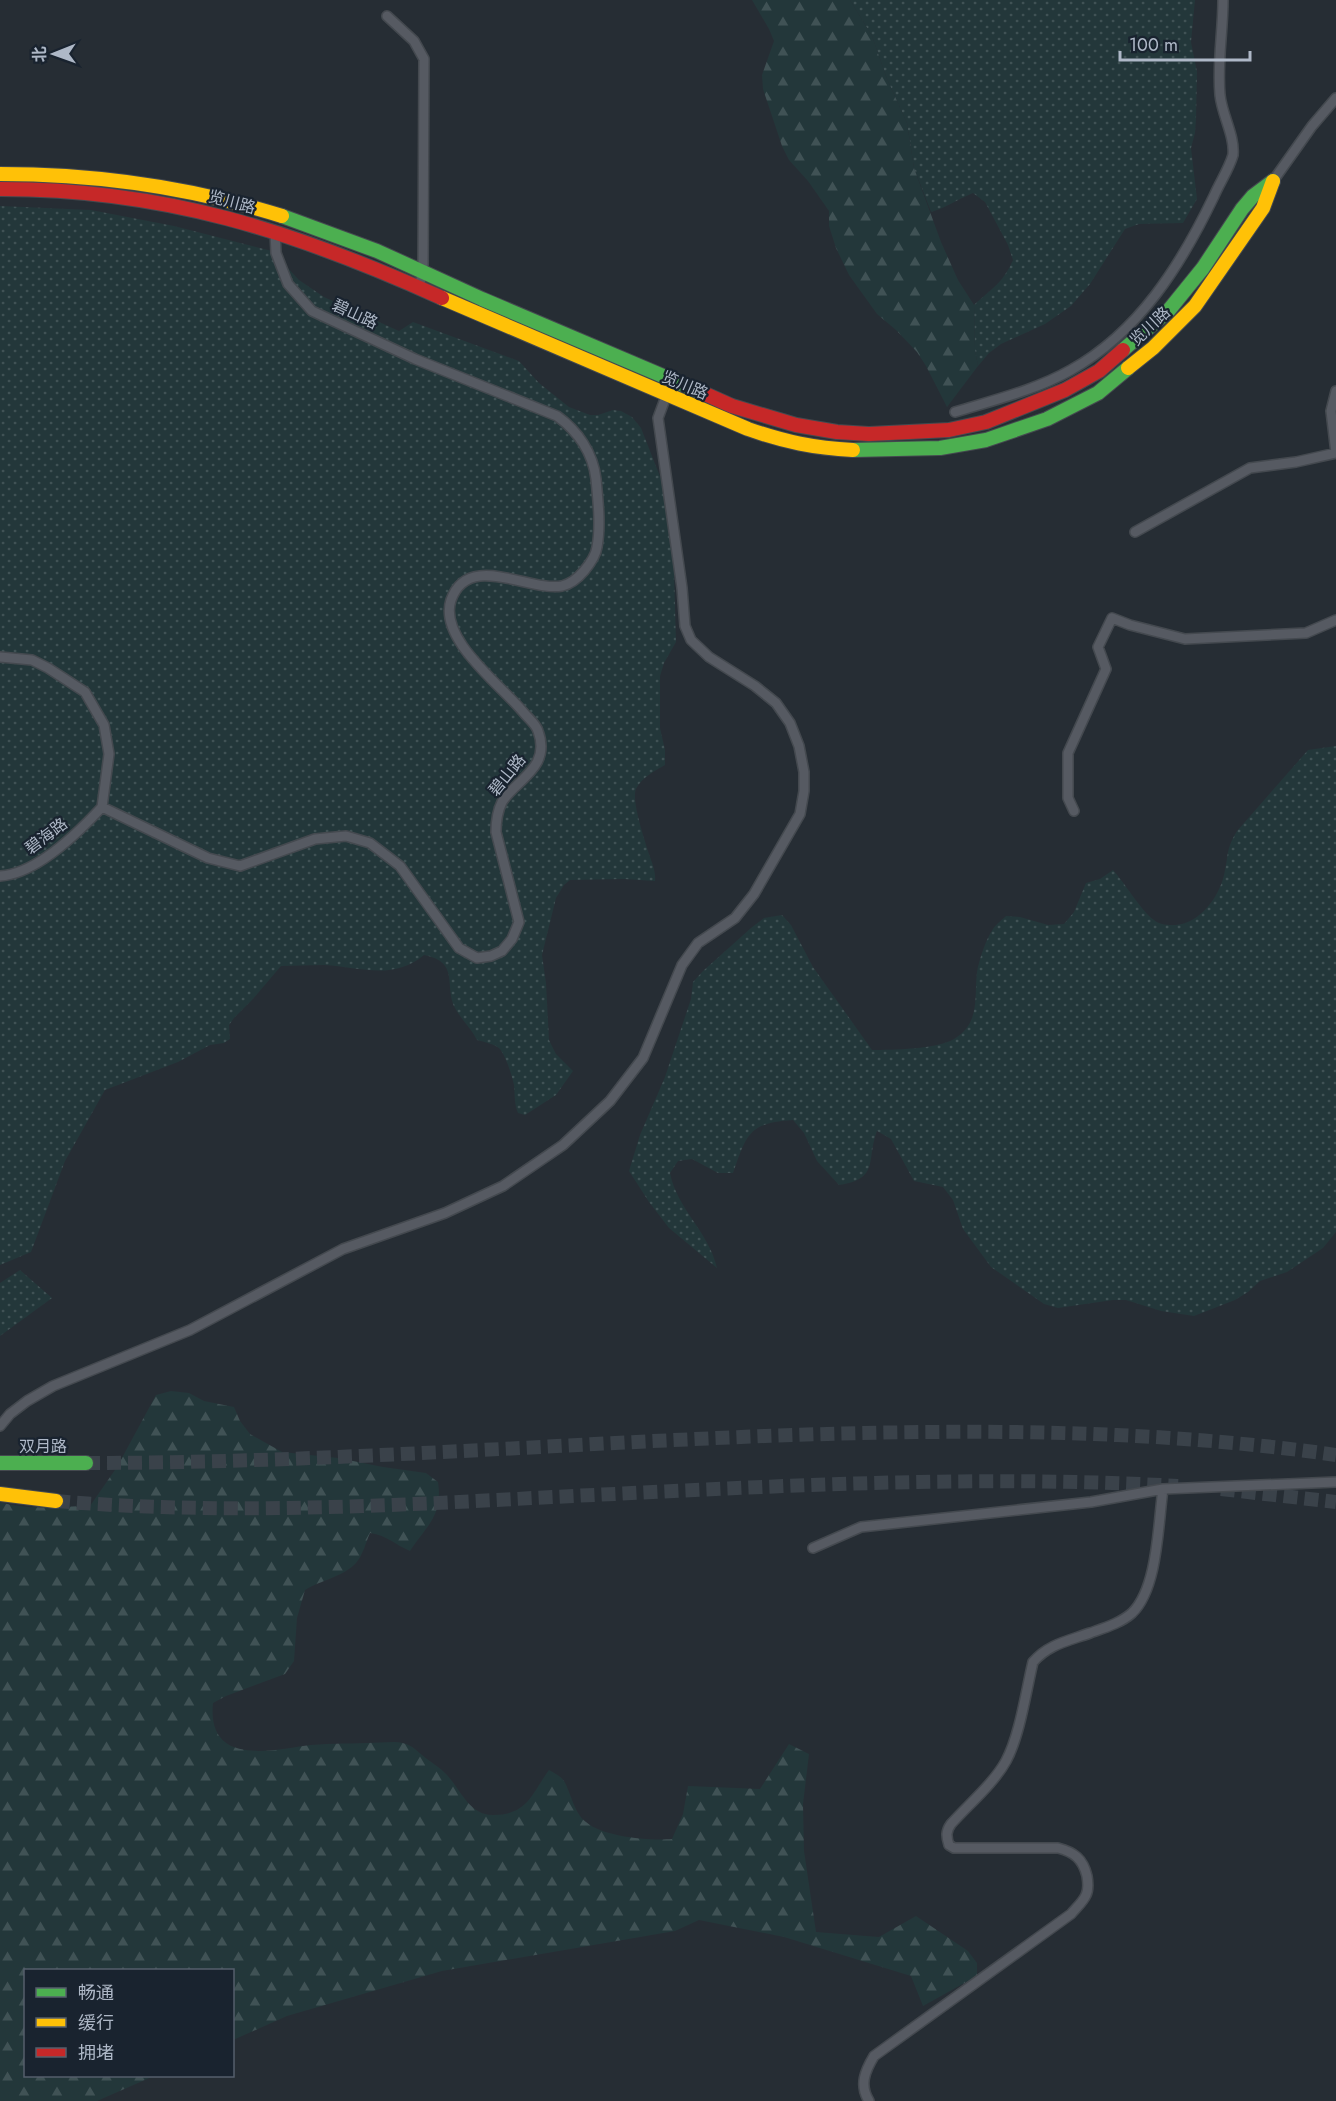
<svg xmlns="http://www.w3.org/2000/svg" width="1336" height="2101" font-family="Jost,'Noto Sans SC',sans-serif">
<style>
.grass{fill:url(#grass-dots)}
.forest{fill:url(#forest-firs)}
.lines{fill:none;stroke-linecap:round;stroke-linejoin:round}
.secondary-tunnel{stroke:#3a424a;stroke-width:14;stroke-dasharray:14 7;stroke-linecap:butt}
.street-casing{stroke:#44494f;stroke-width:12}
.fast-casing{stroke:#44494f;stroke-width:16}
.slow-casing{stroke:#44494f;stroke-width:16}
.jam-casing{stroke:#44494f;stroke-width:16}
.street{stroke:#565a62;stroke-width:9}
.fast{stroke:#4caf50;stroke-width:14}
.slow{stroke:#ffc107;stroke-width:14}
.jam{stroke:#c62828;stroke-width:14}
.labels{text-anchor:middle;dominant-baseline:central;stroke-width:4.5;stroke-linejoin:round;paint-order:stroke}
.street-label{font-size:16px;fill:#aeb8c7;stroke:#19232f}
</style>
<defs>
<pattern id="grass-dots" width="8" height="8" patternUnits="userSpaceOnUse" patternTransform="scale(1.5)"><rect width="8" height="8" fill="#23373a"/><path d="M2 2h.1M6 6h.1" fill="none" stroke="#405255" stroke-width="1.8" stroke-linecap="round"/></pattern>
<pattern id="forest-firs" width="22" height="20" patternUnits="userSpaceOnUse" patternTransform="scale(1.5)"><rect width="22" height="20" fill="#23373a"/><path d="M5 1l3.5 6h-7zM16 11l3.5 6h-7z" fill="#405255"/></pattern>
</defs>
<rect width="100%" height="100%" fill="#262d34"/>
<path class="grass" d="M850 0H1195L1191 42 1197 72 1196 119 1195 133 1191 148 1197 199 1183 223 1139 224 1125 229 1090 284 1071 306 1045 324 1001 344 989 353 978 366 975 350 974 305C991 289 1003 283 1013 260L1008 245 985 202 973 193C958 199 946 208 931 212L914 168 907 123 887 79 872 36Z
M0 206 91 210 174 226 272 251 299 280 324 297 399 331 413 322 519 361 539 383 569 407 590 415H598L613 410 621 411 632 417 641 428 661 479 673 537 676 642 664 663 660 676V728L665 750V765C655 771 642 777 636 789 631 800 645 841 649 854 652 863 656 872 655 881L624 879 570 880 564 885 556 898 542 955 546 983 549 1040 556 1054 573 1071 556 1095 525 1115 518 1113C514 1104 515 1095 514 1085 512 1075 506 1057 500 1049 495 1044 484 1042 477 1040 471 1028 460 1018 455 1008 444 985 460 962 424 955 393 981 360 967 324 965 310 965 296 966 281 966L252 1000 234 1018 229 1025 230 1039 224 1043 210 1045 178 1062 105 1090 65 1161 31 1252 0 1265Z
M1336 746V1232L1323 1248 1287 1272 1260 1281 1248 1292 1235 1300 1194 1316 1161 1311 1126 1300H1113L1058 1308 1044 1304 991 1267 963 1229 953 1200 943 1187 914 1181 891 1139 877 1131C866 1160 880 1179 839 1185L817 1161 804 1133 793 1120C748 1123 747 1134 733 1173H718L692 1159 678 1161 670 1173C677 1209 709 1232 717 1268L669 1228 649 1202 629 1171 640 1135 665 1077 691 999 693 982 703 971 751 928 764 918 782 915 791 925 813 967 872 1050C891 1050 938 1049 954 1039 981 1023 974 996 977 972 979 960 986 939 993 929 996 924 1002 920 1006 916L1020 917 1048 925 1064 924 1074 912 1086 883 1100 879 1113 870C1124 882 1142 912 1154 920 1160 925 1168 925 1176 925 1200 923 1219 897 1224 875 1229 855 1225 851 1237 831L1308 750Z
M20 1270 52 1298 0 1336V1283Z"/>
<path class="forest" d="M752 0H850L872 36 887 79 907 123 914 168 941 242 958 280 974 305 975 350 978 366 947 407 926 366 917 352 896 330 877 314 849 275 836 248 829 226V211L808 181 789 160 782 146 763 89 762 75 774 41 769 29Z
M171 1391 189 1393 204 1401 234 1407 240 1421 250 1434 282 1452 338 1458 383 1467 426 1473 438 1482C443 1516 427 1525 410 1551 394 1544 388 1536 370 1533 366 1542 363 1555 356 1563 343 1577 321 1580 305 1590L297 1618 294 1661 285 1674 226 1696 213 1703C207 1763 264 1752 303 1746 324 1743 346 1744 367 1743 376 1743 385 1742 394 1742 407 1742 413 1747 422 1755 430 1762 440 1767 447 1775 461 1790 469 1815 493 1815 528 1815 532 1793 549 1770 554 1773 561 1776 564 1781 571 1793 574 1813 586 1822 603 1837 650 1841 672 1839L683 1814 688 1786 760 1789 789 1744 809 1754 803 1804 804 1851 816 1932 879 1937 916 1916 968 1951 977 1963V1976L923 2006 911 1976 784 1937 699 1920 675 1931 442 1971 287 2016 233 2040 232 1970H26V2076H154L97 2101H0V1502C29 1511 60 1506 90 1506L117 1467 156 1395Z"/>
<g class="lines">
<path class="secondary-tunnel" d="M86 1463C313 1463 539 1445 765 1436 955 1429 1147 1428 1336 1455
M1221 1489 1336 1502
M56 1501C221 1515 387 1506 552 1497 760 1487 969 1474 1178 1486"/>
<defs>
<path id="street" d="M387 16 414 41 424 59 423 273 418 288
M1273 181 1312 126 1336 98
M955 412C994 400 1036 390 1071 370 1139 332 1181 265 1214 196 1220 182 1229 169 1233 155 1235 136 1222 115 1220 95 1217 63 1223 32 1223 0
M1336 453 1331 411 1336 391
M1135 532 1250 468 1296 462 1336 453
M0 657 32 660 48 668 85 692 104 725 109 754 102 807 208 858 240 866 315 839 346 836 370 843 400 866 459 948 477 958 491 956 502 951 512 939 519 922 496 832C496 821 497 812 502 802 505 797 510 792 514 788 532 771 548 758 538 731 536 724 528 718 524 713 501 685 438 639 451 600 468 551 529 592 562 586 571 584 578 578 584 571 589 565 596 555 597 547 601 525 598 501 596 479 593 453 578 431 557 416L415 359 312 311 288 284 276 253 275 232
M1074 811 1068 798V753L1106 669 1098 647 1112 618 1130 625 1185 639 1306 633 1336 620
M0 876C36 874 78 833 102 807
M0 1426 10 1414 27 1401 53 1386 190 1330 343 1249 445 1213 503 1186 563 1145 610 1101 643 1058 682 965 698 943 735 918 754 894 800 814 804 791V772L799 746 790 723 776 703 755 686 709 657 691 640 685 626 682 588 658 418 672 380
M813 1548 861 1527 1091 1502 1163 1489
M869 2101C859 2085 865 2071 874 2056L1071 1914C1076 1908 1083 1902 1086 1895 1089 1889 1088 1882 1087 1876 1083 1859 1074 1852 1058 1848H954L949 1845C946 1836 946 1831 951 1824 968 1805 994 1783 1006 1761 1020 1735 1026 1691 1033 1662 1049 1644 1068 1641 1090 1633 1104 1628 1121 1623 1132 1613 1158 1588 1158 1524 1163 1489L1336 1482"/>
<path id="fast" d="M282 216 377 251 482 299 703 393
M1123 350 1169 310 1203 268 1242 209 1253 196 1273 181
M853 450 940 448 986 440 1047 419 1098 393 1128 368
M0 1463H86"/>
<path id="slow" d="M0 174C97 174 190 187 282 216
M442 298 748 429C785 442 814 448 853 450
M1128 368 1153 348 1195 306 1263 208 1273 181
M0 1494 56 1501"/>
<path id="jam" d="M0 189C164 189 294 231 442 298
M703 393 732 406 796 425 837 432 869 434 949 430 986 422 1065 390 1099 371 1123 350"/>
</defs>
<use href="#street" class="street-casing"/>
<use href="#fast" class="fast-casing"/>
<use href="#slow" class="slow-casing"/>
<use href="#jam" class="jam-casing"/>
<use href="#street" class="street"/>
<use href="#fast" class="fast"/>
<use href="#slow" class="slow"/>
<use href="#jam" class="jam"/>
</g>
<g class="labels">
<g class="street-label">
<text transform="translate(232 202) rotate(15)">览川路</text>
<text transform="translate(355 314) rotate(25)">碧山路</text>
<text transform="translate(1150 326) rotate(-43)">览川路</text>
<text transform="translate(685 385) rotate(23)">览川路</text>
<text transform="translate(507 775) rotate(-51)">碧山路</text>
<text transform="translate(46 836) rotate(-37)">碧海路</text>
<text x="43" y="1446">双月路</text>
</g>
</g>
<rect x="24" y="1969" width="210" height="108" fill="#19232f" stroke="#555f6c" stroke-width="1.5"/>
<rect x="36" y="1988" width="30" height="9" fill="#4caf50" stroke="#555f6c" stroke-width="1.5"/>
<text x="78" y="1999" font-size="18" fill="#aeb8c7">畅通</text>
<rect x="36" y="2018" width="30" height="9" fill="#ffc107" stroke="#555f6c" stroke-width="1.5"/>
<text x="78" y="2029" font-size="18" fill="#aeb8c7">缓行</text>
<rect x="36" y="2048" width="30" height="9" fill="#c62828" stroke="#555f6c" stroke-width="1.5"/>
<text x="78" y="2059" font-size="18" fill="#aeb8c7">拥堵</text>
<g transform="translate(54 54) rotate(269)" stroke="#19232f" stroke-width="4.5" paint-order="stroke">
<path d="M0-4.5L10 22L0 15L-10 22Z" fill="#aeb8c7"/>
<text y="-9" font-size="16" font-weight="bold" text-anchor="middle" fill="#aeb8c7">北</text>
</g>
<path d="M1120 51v9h130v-9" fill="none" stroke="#aeb8c7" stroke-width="3"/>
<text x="1129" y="51" font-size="18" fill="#aeb8c7" stroke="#19232f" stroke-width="4.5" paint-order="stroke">100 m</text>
</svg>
